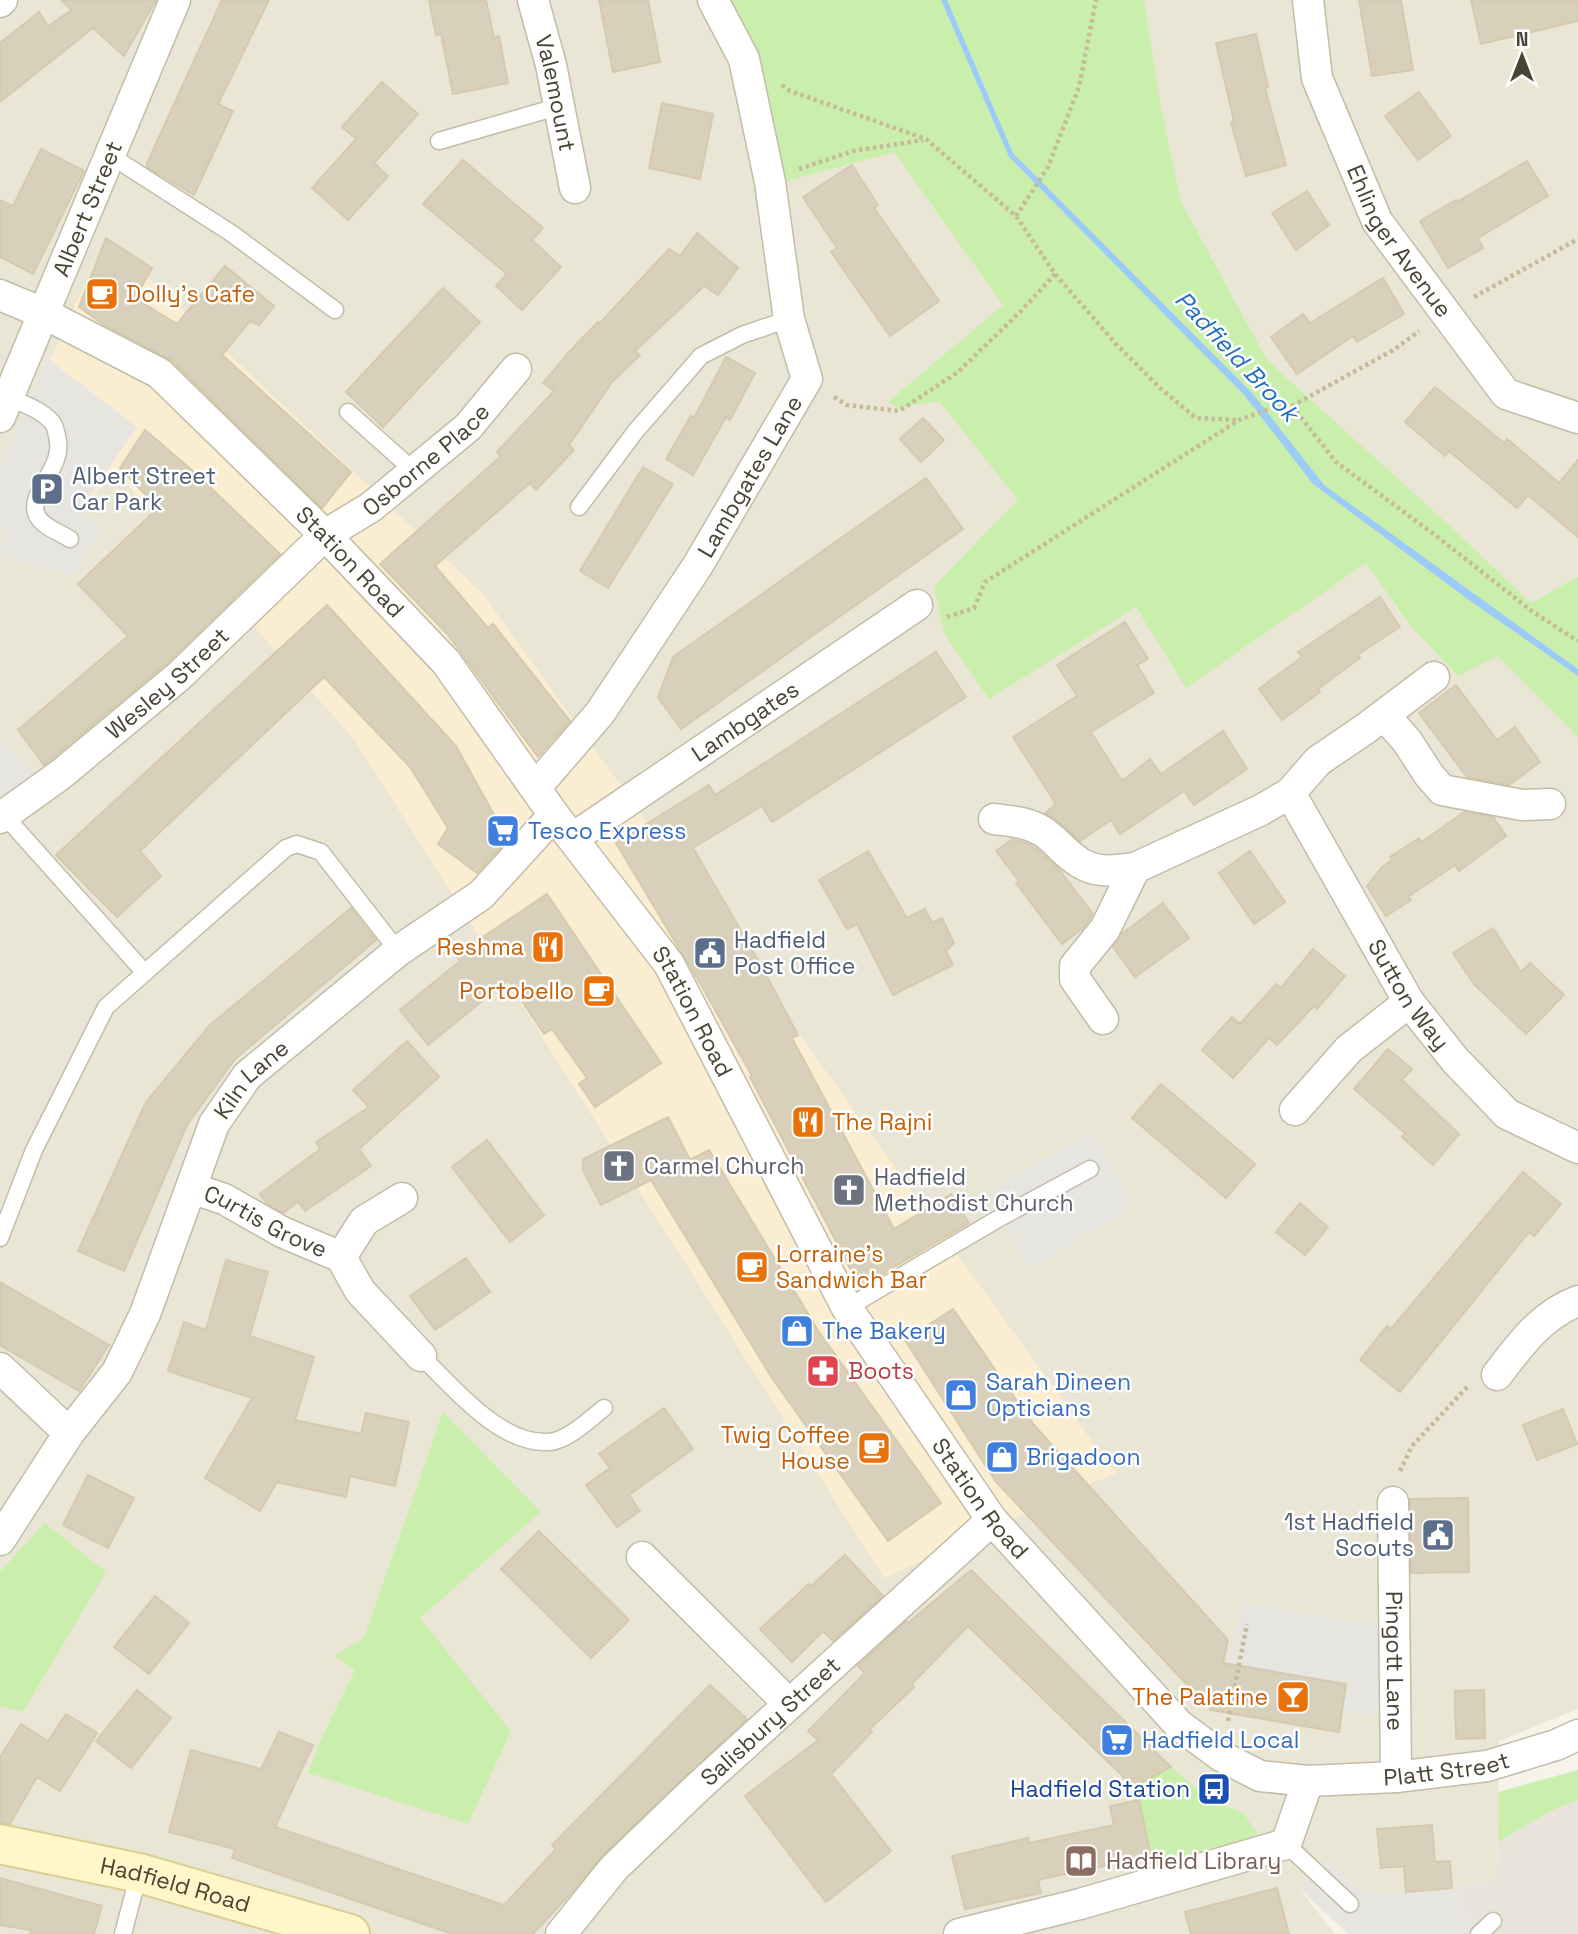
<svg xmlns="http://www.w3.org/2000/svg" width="1578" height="1934" font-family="'Space Grotesk',sans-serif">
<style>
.residential{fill:#eae6d5}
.commercial{fill:#faedd1}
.industrial{fill:#e8e4dc}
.green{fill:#caefac}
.parking{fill:#e7e5e0}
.water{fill:#9dcbf9}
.building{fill:#d9d0bc;stroke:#d5c9ae;stroke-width:2}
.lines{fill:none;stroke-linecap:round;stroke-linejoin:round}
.lane-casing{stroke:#c3bca9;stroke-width:19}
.street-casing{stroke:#c3bca9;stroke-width:33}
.secondary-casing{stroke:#dacf92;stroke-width:42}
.path{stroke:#c6ba98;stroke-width:4.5;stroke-dasharray:3.5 3.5;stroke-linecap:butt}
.lane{stroke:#fff;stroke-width:16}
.street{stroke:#fff;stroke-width:30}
.secondary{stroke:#fff7c9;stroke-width:38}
.labels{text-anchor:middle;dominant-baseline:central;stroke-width:5;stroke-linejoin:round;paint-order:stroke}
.street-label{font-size:23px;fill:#4a4435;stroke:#fff}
.food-label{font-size:23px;fill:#c56008;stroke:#fff;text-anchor:end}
.service-label{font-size:23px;fill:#4e5e75;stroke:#fff;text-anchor:start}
.shop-label{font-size:23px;fill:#366cbe;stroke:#fff;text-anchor:start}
.worship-label{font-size:23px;fill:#5b616d;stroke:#fff;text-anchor:start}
.health-label{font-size:23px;fill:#be3a42;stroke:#fff;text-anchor:start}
.transit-label{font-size:23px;fill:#164399;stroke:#fff;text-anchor:end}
.education-label{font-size:23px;fill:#785e54;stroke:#fff;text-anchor:start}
.water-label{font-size:24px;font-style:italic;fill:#206fc4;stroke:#fff}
</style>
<rect width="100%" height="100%" fill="#f6f3e8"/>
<path class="residential" d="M0 0H1578V1709L1499 1741 1497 1881 1379 1895 1357 1887 1299 1888 1335 1934H0Z"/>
<path class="commercial" d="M106 238 483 594 1106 1461 1117 1472 884 1578 354 739 116 472 79 511 104 528 71 575 0 557V547L7 530 0 527V468Z"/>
<path class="industrial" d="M1578 1800V1934H1474L1458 1886 1497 1881 1498 1842 1551 1811Z"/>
<path class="green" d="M717 0H1144L1161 107 1181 202 1267 360 1438 515 1531 603 1578 577V737L1498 656 1458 676 1410 625 1366 563 1186 688 1136 607 989 699 944 633 934 586 1018 500 939 401 897 408 888 402 1003 305 894 152 773 185Z
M443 1412 541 1512 420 1618 511 1731 468 1824 308 1773 321 1740 355 1670 334 1656 364 1638Z
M45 1523 106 1572 23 1712 0 1706V1572Z
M1171 1767 1212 1802 1243 1812 1257 1834 1240 1843 1154 1865 1134 1787Z
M1578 1770V1800L1551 1811 1498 1842V1792Z"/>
<path class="parking" d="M48 359 137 427 79 511 104 528 71 575 0 557V547L7 530 0 527V467Z
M0 737 43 787 0 820Z
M1092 1131 1135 1205 1031 1269 985 1194Z
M1240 1602 1391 1628 1377 1716 1342 1710 1346 1684 1229 1664Z
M1328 1860 1357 1887 1379 1895 1458 1886 1474 1934H1348L1299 1888Z"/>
<path class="water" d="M941 0H947L1013 153 1253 394 1324 485 1578 669V676L1469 600 1313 484 1244 395 1009 157Z"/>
<path class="building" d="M61 0H156L124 56 93 28 0 102V43L39 12 48 26 72 10Z
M222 0H269L218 104 233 111 194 195 147 167V163Z
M429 0H486L494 38 499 36 508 83 453 94 441 34 436 35Z
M599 0H648L660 62 613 72Z
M1359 0H1401L1413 70 1372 76Z
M1471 0H1578V21L1481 44Z
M1256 34 1268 87 1265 88 1286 165 1246 176 1231 123 1234 122 1216 43Z
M382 82 418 114 374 163 388 176 348 220 312 188 356 139 342 127Z
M1419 92 1451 136 1418 160 1385 116Z
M662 103 713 114 700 179 649 168Z
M41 149 84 171 33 274 0 257V200L13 206Z
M463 160 543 228 532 240 561 267 522 310 496 286 507 274 423 204Z
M1527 161 1548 196 1478 238 1483 248 1448 268 1420 221 1456 200 1457 202Z
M852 165 878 205 874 208 939 301 890 336 831 252 837 248 803 197Z
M1307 191 1329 225 1296 250 1272 213Z
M697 233 738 268 718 295 704 286 635 351 640 355 612 382 569 445 574 450 536 490 530 483 435 566 488 628 493 624 570 721 538 757 448 635 380 564 501 456 497 452 554 391 543 383 570 351 598 322 600 323 669 249 680 256Z
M106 238 152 268 135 298 177 324 225 266 274 306 259 325 250 321 222 355 351 472 322 508 171 360 101 323 79 307Z
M1383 278 1404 314 1357 342 1353 336 1297 374 1271 337 1303 314 1310 323Z
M443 288 480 322 383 427 346 392Z
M726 357 755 373 730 420 726 417 693 475 666 459 691 416 694 418Z
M1435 387 1504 443 1507 439 1559 483 1578 460V537L1528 495 1517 508 1449 451 1445 456 1405 422Z
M923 418 944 440 921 462 900 439Z
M145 430 194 472 280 554 167 663 44 765 18 730 128 636 78 584 158 508 120 468Z
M643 467 673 484 608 588 580 571Z
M926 478 963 529 681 729 658 697 673 657Z
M1380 597 1400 627 1357 655 1360 658 1318 689 1320 692 1282 720 1259 689 1302 657 1298 652Z
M327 605 456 746 508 840 477 873 438 844 448 828 410 767 324 677 140 851 161 876 117 917 56 855Z
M1125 622 1148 659 1137 665 1154 693 1091 732 1122 781 1150 759 1161 774 1223 731 1247 769 1194 805 1184 791 1120 834 1111 820 1080 841 1059 822 1045 813 1056 804 1013 737 1077 696 1057 665Z
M936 652 966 697 772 822 762 806 693 848 758 960 798 1035 792 1038 894 1229 951 1194 969 1223 860 1287 750 1077 752 1076 704 990 616 843 709 785 715 795Z
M1456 685 1497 740 1515 727 1540 762 1509 785 1467 777 1419 713Z
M1464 812 1493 817 1506 836 1459 871 1455 865 1409 896 1411 900 1386 916 1367 886 1382 867 1393 860 1390 857 1419 838 1422 842Z
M1012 839 1029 844 1041 853 1058 868 1093 914 1083 928 1062 944 1016 883 1019 881 996 851Z
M868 851 907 918 925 909 932 923 942 918 954 943 946 951 953 965 893 995 857 924 847 929 819 880Z
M1250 851 1285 902 1254 924 1219 873Z
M547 894 661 1063 595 1107 579 1084 587 1078 552 1029 544 1034 508 980 428 1045 400 1010 460 961 456 955Z
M1163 903 1189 938 1135 977 1113 947 1123 933Z
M351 908 376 940 235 1059 187 1125 124 1271 78 1251 146 1102 210 1025Z
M1493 928 1521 972 1530 963 1564 995 1526 1034 1474 984 1453 953Z
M1313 949 1345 976 1317 1009 1314 1006 1277 1045 1269 1038 1233 1078 1202 1050 1232 1017 1240 1024 1276 984 1281 988Z
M407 1041 439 1077 359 1149 371 1166 305 1211 298 1202 283 1213 267 1204 260 1194 320 1149 316 1142 369 1107 353 1090Z
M1388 1049 1412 1069 1402 1080 1459 1134 1433 1165 1402 1137 1405 1133 1354 1089Z
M1161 1084 1255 1164 1226 1198 1132 1118Z
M668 1117 690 1160 709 1150 819 1332 941 1503 888 1541 772 1378 651 1180 601 1205 583 1170V1159Z
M487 1140 544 1215 510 1242 452 1167Z
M1523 1172 1561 1204 1534 1236 1529 1232 1400 1392 1360 1360 1387 1326 1391 1329Z
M1300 1203 1328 1227 1305 1255 1276 1232Z
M466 1258 490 1292 435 1330 410 1296Z
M226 1260 268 1272 250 1336 314 1357 295 1420 361 1434 366 1413 409 1422 395 1486 350 1476 346 1497 277 1482 260 1511 205 1478 252 1398 168 1371 184 1322 206 1330Z
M0 1282 109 1345 79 1391 0 1345Z
M953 1309 1033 1424 1228 1640 1223 1663 1346 1684 1339 1732 1211 1710 996 1482 905 1340Z
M664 1408 693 1449 629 1495 640 1511 617 1527 586 1485 610 1468 599 1454Z
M1563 1409 1577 1444 1537 1460 1523 1425Z
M88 1475 134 1498 108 1548 63 1525Z
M1468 1498 1469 1572 1411 1573 1410 1499Z
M539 1531 629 1620 591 1658 501 1569Z
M845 1555 883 1596 833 1641 823 1631 792 1662 760 1629 809 1584 811 1586Z
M971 1570 1171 1767 1134 1787 968 1626 912 1684 914 1687 869 1730 872 1732 831 1774 891 1851 826 1902 745 1796 818 1740 808 1731 865 1673 858 1666 906 1621 908 1623Z
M155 1596 189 1623 149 1674 114 1647Z
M710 1685 747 1719 602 1856 573 1891 533 1934H452L232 1858 235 1849 169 1832 191 1750 261 1769 279 1732 313 1745 275 1827 504 1905 556 1849 552 1845Z
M137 1690 171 1718 131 1768 96 1741Z
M1484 1690 1485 1738 1456 1739 1455 1691Z
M66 1714 97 1733 60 1791 37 1777 10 1824 0 1823V1757L21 1724 48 1741Z
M1139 1800 1151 1856 1038 1880 1041 1893 965 1909 952 1856 1028 1838 1029 1843 1114 1825 1110 1806Z
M1432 1825 1435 1862 1450 1861 1452 1888 1406 1892 1404 1866 1381 1868 1377 1829Z
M0 1878 102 1906 94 1934H30L31 1930 0 1925Z
M1277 1888 1289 1934H1191L1185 1912Z"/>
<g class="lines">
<defs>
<path id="lane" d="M439 141 557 107
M111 156 231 233 335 310
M8 397C23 404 40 409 51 421 55 425 56 430 57 436 66 467 29 490 36 513 40 526 59 532 70 539
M348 412 414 471
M579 507 635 432 701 356 742 335 789 319
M4 815 145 973
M0 1238 34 1150 106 1007 286 848 297 844 321 852 398 951
M847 1308 996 1220 1090 1169
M421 1356C453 1387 500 1445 549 1442 567 1441 590 1419 604 1408
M1286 1844 1350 1904
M123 1934 139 1873
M1479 1934 1493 1921"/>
<g id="street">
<path id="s1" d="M533 0 551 65 575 188"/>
<path id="s2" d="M1308 0 1317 78 1377 221 1506 394 1578 418"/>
<path d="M0 2 2 0"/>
<path id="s3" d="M0 295 43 313 159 373 325 535 446 662 554 815 669 964 847 1308 992 1520 1179 1725 1221 1756 1260 1776 1308 1781 1396 1777 1487 1766 1556 1745 1578 1735"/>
<path id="s4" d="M0 417 175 0"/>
<path d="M1384 715 1407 741 1429 775 1442 790 1522 805 1550 804"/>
<path id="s5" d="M536 787 600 713 698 565 807 379 789 319 770 182 744 59 713 0"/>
<path id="s6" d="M1290 793 1409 1002 1455 1060 1507 1114 1578 1148"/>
<path id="s7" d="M0 818 60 775 179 676 325 535 371 507 468 427 516 369"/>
<path d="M994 819C1011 821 1027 822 1042 831 1058 841 1068 858 1086 866 1101 873 1119 870 1135 868"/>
<path id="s8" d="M573 838 917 605"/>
<path d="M1103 1019 1075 979V966L1105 929 1135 868 1261 810 1290 793 1318 761 1365 729 1434 677"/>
<path d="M1295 1110 1349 1049 1409 1002"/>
<path id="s9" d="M191 1188 224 1199 282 1232 341 1257 360 1291 421 1356"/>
<path d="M341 1257 364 1221 402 1198"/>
<path d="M0 1368 69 1433"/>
<path d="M1497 1375C1520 1345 1542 1314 1578 1301"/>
<path id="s10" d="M1393 1502 1396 1777"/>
<path id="s11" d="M0 1540 69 1433 117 1372 145 1314 214 1124 247 1076 398 951 481 895 554 815"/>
<path d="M642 1557 788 1703"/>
<path id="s12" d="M561 1934 614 1868 697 1788 992 1520"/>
<path d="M959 1934 1080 1904 1286 1844 1308 1781"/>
</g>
<g id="secondary">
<path id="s13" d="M0 1844 139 1873 350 1934"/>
</g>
</defs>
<use href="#lane" class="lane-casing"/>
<use href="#street" class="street-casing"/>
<use href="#secondary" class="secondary-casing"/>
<path class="path" d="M782 85 790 91 926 139 1016 216 1055 274 1117 345 1160 388 1196 418 1238 420
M799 169 853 151 923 140
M1016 216 1048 167 1079 87 1096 0
M1474 297 1578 239
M834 397 847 405 899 411 958 372 1021 311 1055 274
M1292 406 1336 462 1435 535 1533 612 1578 641
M947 617 974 608 985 582 1239 420 1272 408 1292 406 1395 349 1419 331
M1400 1471 1412 1446 1468 1386
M1228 1721 1247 1624"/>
<use href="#lane" class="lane"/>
<use href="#street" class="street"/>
<use href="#secondary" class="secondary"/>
</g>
<defs>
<symbol id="cafe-square" viewBox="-11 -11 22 22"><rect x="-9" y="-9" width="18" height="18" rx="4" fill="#e8710a" stroke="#fff"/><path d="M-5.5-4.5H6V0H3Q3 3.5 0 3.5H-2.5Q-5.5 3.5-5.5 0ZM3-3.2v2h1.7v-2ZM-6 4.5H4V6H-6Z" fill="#fff"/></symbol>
<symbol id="parking-square" viewBox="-11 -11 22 22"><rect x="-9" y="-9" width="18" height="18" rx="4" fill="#5c6f8a" stroke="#fff"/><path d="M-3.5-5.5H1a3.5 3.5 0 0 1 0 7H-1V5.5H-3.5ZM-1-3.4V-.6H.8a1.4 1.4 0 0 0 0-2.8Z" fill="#fff"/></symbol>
<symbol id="supermarket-square" viewBox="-11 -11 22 22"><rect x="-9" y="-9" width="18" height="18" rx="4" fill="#3f7fe0" stroke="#fff"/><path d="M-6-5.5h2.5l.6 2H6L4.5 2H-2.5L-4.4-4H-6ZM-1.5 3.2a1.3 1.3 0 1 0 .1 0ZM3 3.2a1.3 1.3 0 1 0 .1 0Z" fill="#fff"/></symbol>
<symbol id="restaurant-square" viewBox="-11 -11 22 22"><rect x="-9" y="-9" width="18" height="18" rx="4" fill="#e8710a" stroke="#fff"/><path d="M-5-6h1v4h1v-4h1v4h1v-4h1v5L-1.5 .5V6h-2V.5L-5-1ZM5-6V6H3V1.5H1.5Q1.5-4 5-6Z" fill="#fff"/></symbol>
<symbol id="civic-square" viewBox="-11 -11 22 22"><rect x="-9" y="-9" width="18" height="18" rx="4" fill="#5c6f8a" stroke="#fff"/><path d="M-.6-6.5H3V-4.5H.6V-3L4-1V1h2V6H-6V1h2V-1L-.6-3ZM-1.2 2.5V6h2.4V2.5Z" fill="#fff"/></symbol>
<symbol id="church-square" viewBox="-11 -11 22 22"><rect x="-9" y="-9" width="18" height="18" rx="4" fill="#6b7280" stroke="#fff"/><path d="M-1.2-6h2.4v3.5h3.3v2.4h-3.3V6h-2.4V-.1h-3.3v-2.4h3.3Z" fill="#fff"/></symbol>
<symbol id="shop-square" viewBox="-11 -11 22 22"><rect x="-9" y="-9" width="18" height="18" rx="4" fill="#3f7fe0" stroke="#fff"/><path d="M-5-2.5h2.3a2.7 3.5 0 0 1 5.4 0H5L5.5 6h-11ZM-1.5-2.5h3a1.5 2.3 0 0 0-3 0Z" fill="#fff"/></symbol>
<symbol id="pharmacy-square" viewBox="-11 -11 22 22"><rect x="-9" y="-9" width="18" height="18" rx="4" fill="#e0444e" stroke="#fff"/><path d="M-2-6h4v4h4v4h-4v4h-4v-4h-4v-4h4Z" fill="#fff"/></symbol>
<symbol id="bar-square" viewBox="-11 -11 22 22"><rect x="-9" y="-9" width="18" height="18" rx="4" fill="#e8710a" stroke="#fff"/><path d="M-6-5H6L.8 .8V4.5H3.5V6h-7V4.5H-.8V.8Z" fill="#fff"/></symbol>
<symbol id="bus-square" viewBox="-11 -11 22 22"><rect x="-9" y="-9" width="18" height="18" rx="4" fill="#1a4fb4" stroke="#fff"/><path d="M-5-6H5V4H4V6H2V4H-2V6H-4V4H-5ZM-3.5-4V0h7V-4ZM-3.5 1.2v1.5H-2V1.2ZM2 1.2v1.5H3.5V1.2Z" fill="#fff"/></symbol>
<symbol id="library-square" viewBox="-11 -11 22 22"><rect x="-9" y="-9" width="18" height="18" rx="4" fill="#8d6e63" stroke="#fff"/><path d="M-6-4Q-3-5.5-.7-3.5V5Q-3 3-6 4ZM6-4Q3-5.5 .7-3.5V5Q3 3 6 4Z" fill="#fff"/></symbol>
</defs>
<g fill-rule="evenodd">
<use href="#cafe-square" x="83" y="275" width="38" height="38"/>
<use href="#parking-square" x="28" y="470" width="38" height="38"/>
<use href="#supermarket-square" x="484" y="812" width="38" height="38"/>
<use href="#restaurant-square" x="529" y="928" width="38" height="38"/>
<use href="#civic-square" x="691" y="934" width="38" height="38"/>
<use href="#cafe-square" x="580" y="972" width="38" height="38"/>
<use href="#restaurant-square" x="789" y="1103" width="38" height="38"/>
<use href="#church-square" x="600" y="1147" width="38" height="38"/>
<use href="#church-square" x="830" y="1171" width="38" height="38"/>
<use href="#cafe-square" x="733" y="1248" width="38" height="38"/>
<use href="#shop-square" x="778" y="1312" width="38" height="38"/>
<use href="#pharmacy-square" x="804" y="1352" width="38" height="38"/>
<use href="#shop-square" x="942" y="1376" width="38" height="38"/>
<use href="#cafe-square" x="855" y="1429" width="38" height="38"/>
<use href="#shop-square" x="983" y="1438" width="38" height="38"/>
<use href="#civic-square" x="1419" y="1516" width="38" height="38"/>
<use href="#bar-square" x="1274" y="1678" width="38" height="38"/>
<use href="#supermarket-square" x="1098" y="1721" width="38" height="38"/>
<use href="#bus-square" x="1195" y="1770" width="38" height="38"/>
<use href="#library-square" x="1062" y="1842" width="38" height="38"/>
</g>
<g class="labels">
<g class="street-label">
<text stroke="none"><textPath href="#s1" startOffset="96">Valemount</textPath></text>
<text stroke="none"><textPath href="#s4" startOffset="226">Albert Street</textPath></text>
<text stroke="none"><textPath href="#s2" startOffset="262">Ehlinger Avenue</textPath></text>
<text stroke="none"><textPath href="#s7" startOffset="558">Osborne Place</textPath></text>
<text stroke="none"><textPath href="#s5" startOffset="378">Lambgates Lane</textPath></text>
<text stroke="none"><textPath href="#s3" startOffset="446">Station Road</textPath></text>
<text stroke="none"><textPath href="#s7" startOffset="215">Wesley Street</textPath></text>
<text stroke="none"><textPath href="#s8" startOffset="208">Lambgates</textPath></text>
<text stroke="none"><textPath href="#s6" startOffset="234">Sutton Way</textPath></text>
<text stroke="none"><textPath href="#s3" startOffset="1013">Station Road</textPath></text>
<text stroke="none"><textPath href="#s11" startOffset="530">Kiln Lane</textPath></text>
<text stroke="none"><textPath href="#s9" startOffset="82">Curtis Grove</textPath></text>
<text stroke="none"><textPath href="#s3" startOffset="1580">Station Road</textPath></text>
<text stroke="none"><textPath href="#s10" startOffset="159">Pingott Lane</textPath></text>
<text stroke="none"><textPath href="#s12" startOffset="299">Salisbury Street</textPath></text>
<text stroke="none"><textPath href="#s3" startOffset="2165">Platt Street</textPath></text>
<text stroke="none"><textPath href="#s13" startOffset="180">Hadfield Road</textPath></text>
</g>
<g class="food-label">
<text x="126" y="294" text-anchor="start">Dolly's Cafe</text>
<text x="524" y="947">Reshma</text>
<text x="574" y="991">Portobello</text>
<text x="832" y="1122" text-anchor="start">The Rajni</text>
<text x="776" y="1254" text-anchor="start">Lorraine's<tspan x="776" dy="26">Sandwich Bar</tspan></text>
<text x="850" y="1435">Twig Coffee<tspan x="850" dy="26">House</tspan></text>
<text x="1268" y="1697">The Palatine</text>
</g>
<g class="service-label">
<text x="72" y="476">Albert Street<tspan x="72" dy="26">Car Park</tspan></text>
<text x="734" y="940">Hadfield<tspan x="734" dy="26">Post Office</tspan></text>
<text x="1414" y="1522" text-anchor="end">1st Hadfield<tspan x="1414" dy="26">Scouts</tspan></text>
</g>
<g class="shop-label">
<text x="528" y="831">Tesco Express</text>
<text x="822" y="1331">The Bakery</text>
<text x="986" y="1382">Sarah Dineen<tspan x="986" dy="26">Opticians</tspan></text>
<text x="1026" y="1457">Brigadoon</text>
<text x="1142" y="1740">Hadfield Local</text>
</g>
<g class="worship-label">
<text x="644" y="1166">Carmel Church</text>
<text x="874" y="1177">Hadfield<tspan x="874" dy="26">Methodist Church</tspan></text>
</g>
<g class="health-label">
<text x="848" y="1371">Boots</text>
</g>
<g class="transit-label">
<text x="1190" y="1789">Hadfield Station</text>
</g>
<g class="education-label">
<text x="1106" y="1861">Hadfield Library</text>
</g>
<g class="water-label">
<text transform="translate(1237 356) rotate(47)">Padfield Brook</text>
</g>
</g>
<g transform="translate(1522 56)" stroke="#ffffff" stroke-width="5" paint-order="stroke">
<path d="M0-5L12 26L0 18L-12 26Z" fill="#4a4435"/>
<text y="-10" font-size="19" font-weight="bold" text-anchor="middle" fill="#4a4435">N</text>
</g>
</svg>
